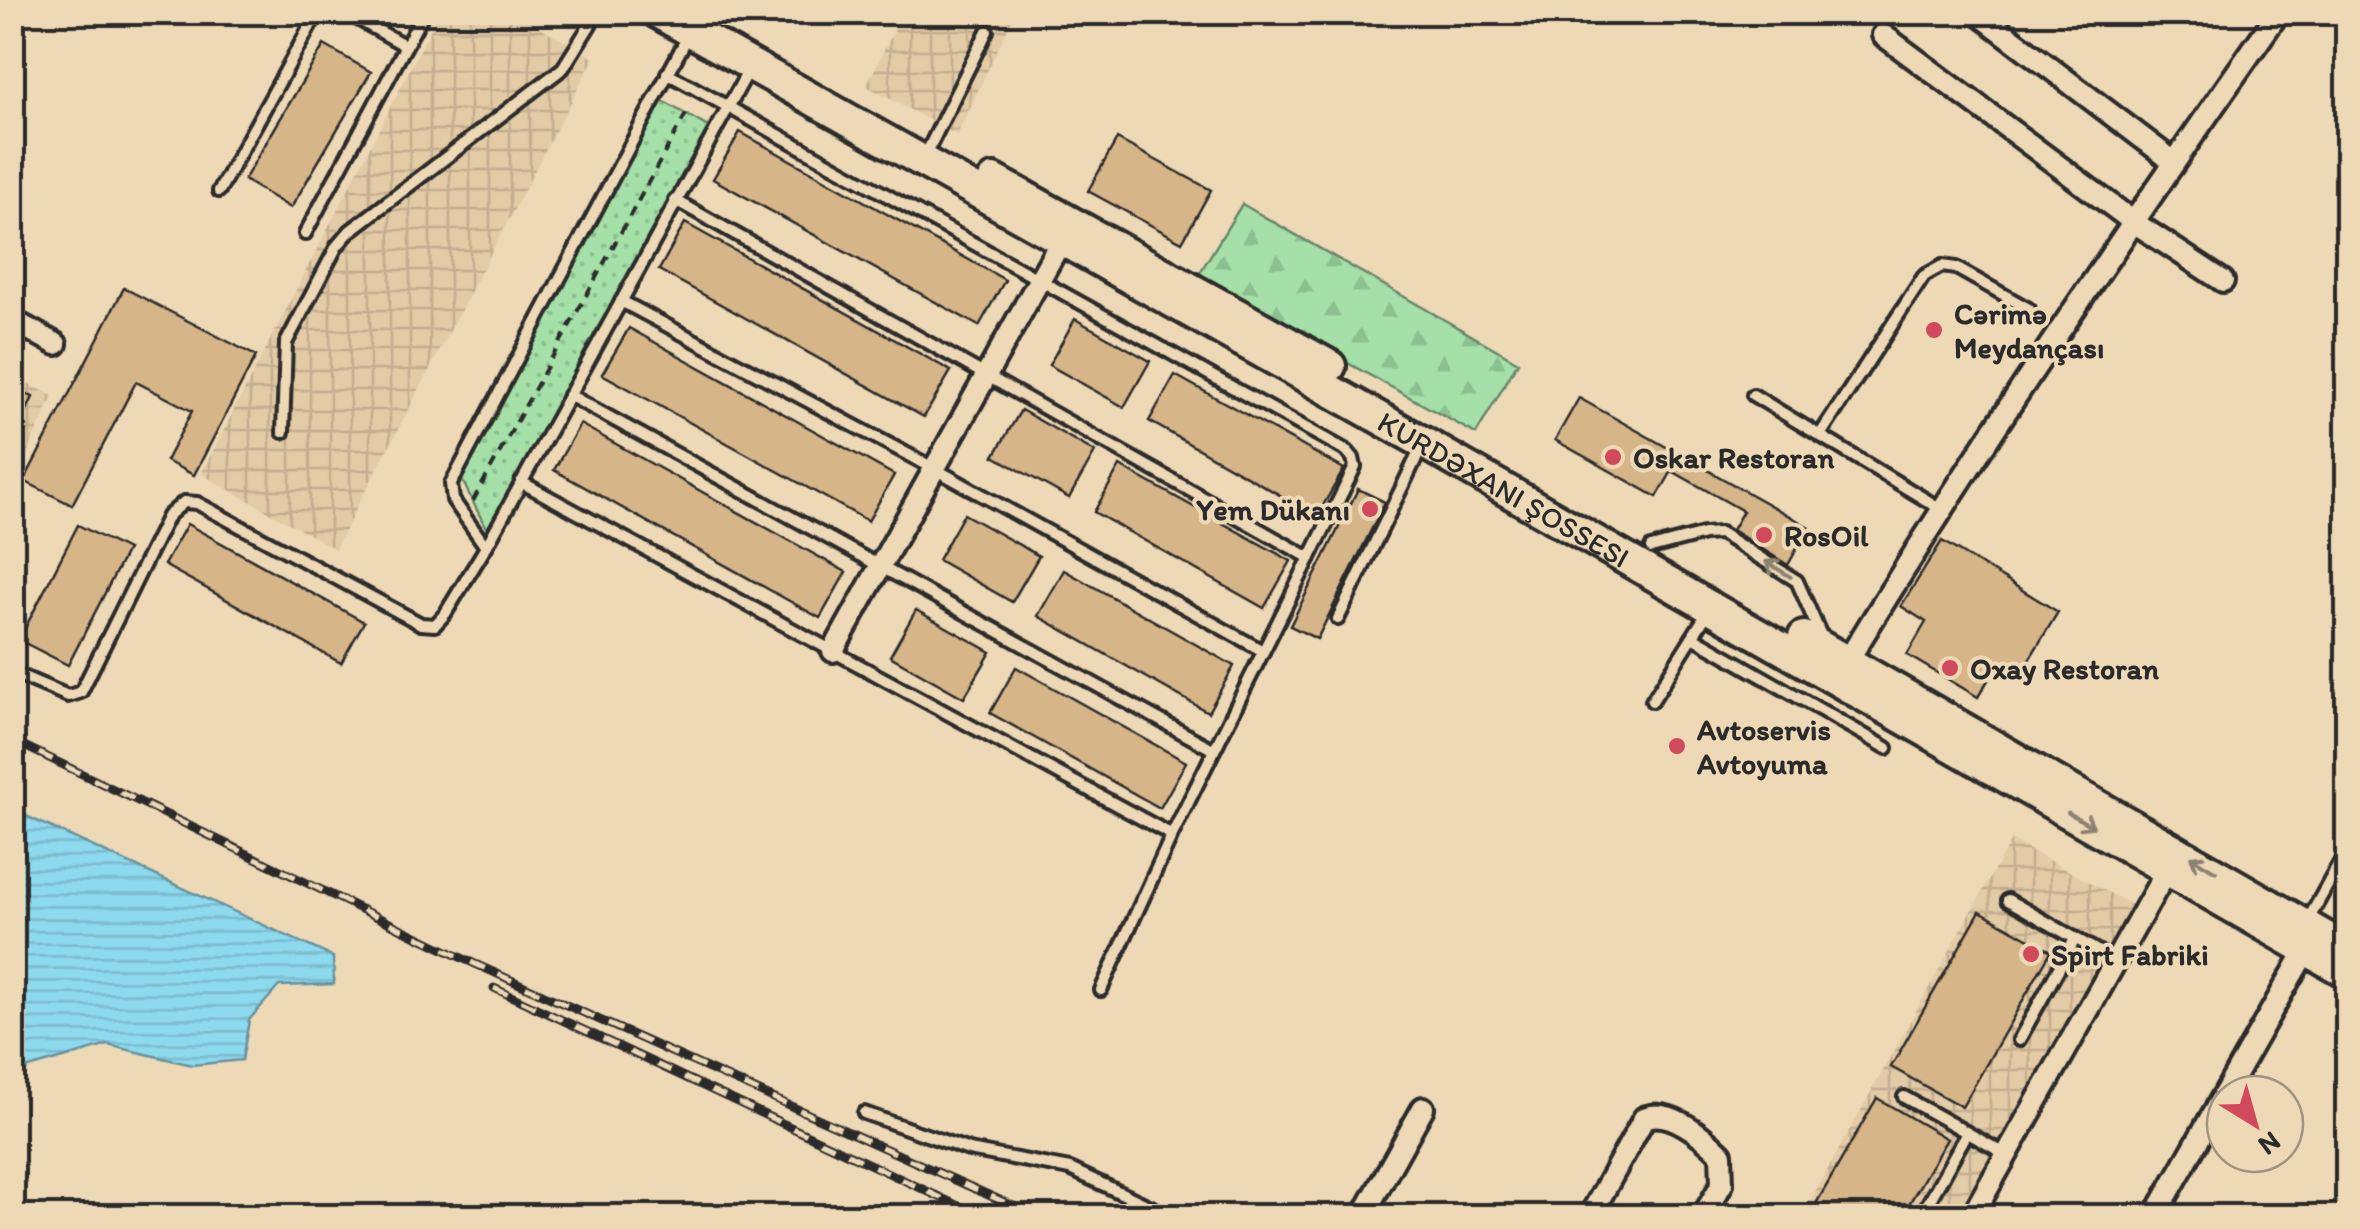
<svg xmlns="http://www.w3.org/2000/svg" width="2360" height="1229" font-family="Itim,sans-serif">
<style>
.industrial{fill:url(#industrial-grid)}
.grass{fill:url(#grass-dots);stroke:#688669;stroke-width:2.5}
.forest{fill:url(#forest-firs);stroke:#688669;stroke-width:2.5}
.water{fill:url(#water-rules);stroke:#66939f;stroke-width:2.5}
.building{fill:#d6b589;stroke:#2b2b2b;stroke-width:2.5}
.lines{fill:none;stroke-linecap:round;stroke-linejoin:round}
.service-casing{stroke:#2b2b2b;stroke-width:18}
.minor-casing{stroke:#2b2b2b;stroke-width:28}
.primary-casing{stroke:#2b2b2b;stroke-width:38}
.path{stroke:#2b2b2b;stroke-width:4;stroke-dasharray:10 8;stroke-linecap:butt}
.service{stroke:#eed9b7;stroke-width:10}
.minor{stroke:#eed9b7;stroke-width:20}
.primary{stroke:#eed9b7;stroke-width:30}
.rail-casing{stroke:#2b2b2b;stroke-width:9}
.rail{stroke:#eed9b7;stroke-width:5;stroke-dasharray:15;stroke-linecap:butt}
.oneway{stroke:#8c8271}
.poi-dot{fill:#d1495b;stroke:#eed9b7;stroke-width:4}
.labels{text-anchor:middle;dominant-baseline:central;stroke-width:8;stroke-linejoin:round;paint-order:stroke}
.poi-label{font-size:30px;font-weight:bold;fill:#2b2b2b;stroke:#eed9b7;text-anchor:start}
.street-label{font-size:30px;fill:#2b2b2b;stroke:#eed9b7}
</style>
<defs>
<pattern id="industrial-grid" width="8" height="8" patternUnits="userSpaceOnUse" patternTransform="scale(2.5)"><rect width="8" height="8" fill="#e3cba6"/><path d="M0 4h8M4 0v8" fill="none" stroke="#c3ae8f"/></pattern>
<pattern id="grass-dots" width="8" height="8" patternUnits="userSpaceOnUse" patternTransform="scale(2.5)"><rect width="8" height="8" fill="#a4e0a7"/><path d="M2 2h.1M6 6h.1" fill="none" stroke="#8dc090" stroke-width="1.8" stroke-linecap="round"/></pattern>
<pattern id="forest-firs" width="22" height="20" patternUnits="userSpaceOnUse" patternTransform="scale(2.5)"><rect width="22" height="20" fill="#a4e0a7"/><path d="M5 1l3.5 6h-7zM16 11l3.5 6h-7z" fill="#8dc090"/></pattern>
<pattern id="water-rules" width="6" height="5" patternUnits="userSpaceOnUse" patternTransform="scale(2.5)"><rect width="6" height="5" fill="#8dd9ed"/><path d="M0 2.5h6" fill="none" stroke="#7abacb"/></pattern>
</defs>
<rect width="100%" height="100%" fill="#eed9b7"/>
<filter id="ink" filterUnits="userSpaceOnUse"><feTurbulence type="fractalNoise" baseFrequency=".01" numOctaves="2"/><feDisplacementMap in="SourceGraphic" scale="20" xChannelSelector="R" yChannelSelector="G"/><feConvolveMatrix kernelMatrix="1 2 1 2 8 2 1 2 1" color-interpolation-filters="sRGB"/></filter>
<g filter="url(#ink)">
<path class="industrial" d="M439 13H515L594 58 335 549 201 474Z
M903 13H1015L957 135 866 86Z
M13 376 53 396 13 485 24 493 13 520Z
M2011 840 2134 906 1961 1216H1802Z"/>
<path class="grass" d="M661 100 708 127 487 530 462 480Z"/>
<path class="forest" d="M1242 204 1518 362 1476 434 1196 279Z"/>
<path class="water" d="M13 810 333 957 334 984 279 986 249 1020 242 1060 192 1065 108 1045 29 1068 13 1079Z"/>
<path class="building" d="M324 45 371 72 291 208 244 180Z
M740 132 1005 280 979 326 713 179Z
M1117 139 1211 190 1182 242 1088 191Z
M685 223 951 371 924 417 659 270Z
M124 288 256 356 194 475 166 461 192 411 136 382 72 505 24 481Z
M1075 319 1150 361 1124 407 1049 365Z
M629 328 894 475 868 521 602 374Z
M1175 375 1344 469 1317 516 1149 421Z
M12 387 33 397 12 442Z
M1579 398 1809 527 1788 565 1732 530 1743 511 1672 471 1657 497 1555 440Z
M1021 410 1095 452 1069 498 994 456Z
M580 424 846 572 820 618 554 470Z
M1120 466 1291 561 1264 608 1094 512Z
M1358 489 1385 502 1317 639 1290 626Z
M964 514 1039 556 1012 602 938 560Z
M187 524 364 622 341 663 164 565Z
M78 525 127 550 68 665 19 640Z
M1942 541 2058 612 2018 678 1997 665 1978 697 1907 655 1926 622 1901 606Z
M1064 570 1234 666 1208 712 1038 616Z
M916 610 991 652 964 698 890 656Z
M1016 667 1186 762 1160 808 990 713Z
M1980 911 2051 951 1962 1107 1891 1067Z
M1877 1098 1947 1139 1902 1216H1809Z"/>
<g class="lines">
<defs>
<path id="service" d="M345 12 406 46
M667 73 1347 451 1353 458 1355 467 1172 835 1101 990
M930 146 987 31
M219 191 318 12
M675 200 1310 558
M305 234 424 12
M621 301 935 469 1263 651
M569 395 1214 750
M1753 395 1941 509
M283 432 286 343 337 246 350 231 563 68 598 12
M1820 435 1924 276 1942 266 1956 268 2029 309
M521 482 1172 835
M486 547 453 500 451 484 690 32
M1651 548 1704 534 1720 533 1797 581 1822 638
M1338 619 1421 448
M1693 637 1887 748
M12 672 68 696 81 692 168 516 184 502 197 503 421 624 435 625 445 614 486 547 751 66
M1652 701 1708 612
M2008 900 2115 961
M2307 922 2348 848
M2019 1040 2075 939
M1904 1097 2007 1155
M864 1113 969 1150 1070 1169 1170 1216
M1921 1216 1967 1133"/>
<path id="minor" d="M1979 14 2174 162
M1883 35 2135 223 2223 281
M12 320 56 344
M833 651 1066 232
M1848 660C1983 439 2130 225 2279 12
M1363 1216 1423 1108
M1590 1216 1644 1118C1670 1107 1704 1137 1721 1154L1722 1184 1703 1216
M1972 1216 2167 870
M2155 1216 2306 950"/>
<g id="primary">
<path id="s1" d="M657 12 1424 443 2348 973"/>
<path d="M994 180 1330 366"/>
<path d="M1804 637 2327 938"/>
</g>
</defs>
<use href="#service" class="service-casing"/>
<use href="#minor" class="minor-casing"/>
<use href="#primary" class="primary-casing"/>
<path class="path" d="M473 501 686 114"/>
<use href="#service" class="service"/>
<use href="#minor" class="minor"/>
<use href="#primary" class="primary"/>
<defs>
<path id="rail" d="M12 740 462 958 1035 1216
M494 988 980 1216"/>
</defs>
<use href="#rail" class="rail-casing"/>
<use href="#rail" class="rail"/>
</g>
<defs><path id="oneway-shaft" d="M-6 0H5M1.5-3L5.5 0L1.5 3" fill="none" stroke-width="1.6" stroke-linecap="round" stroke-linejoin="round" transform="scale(2.5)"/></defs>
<g class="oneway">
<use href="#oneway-shaft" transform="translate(1778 569) rotate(-148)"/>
<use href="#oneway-shaft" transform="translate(2081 820) rotate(30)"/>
<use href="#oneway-shaft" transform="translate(2203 864) rotate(-149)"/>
</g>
</g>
<g class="poi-dot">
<circle cx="1934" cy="330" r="10"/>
<circle cx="1613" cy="457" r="10"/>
<circle cx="1370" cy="509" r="10"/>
<circle cx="1764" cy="535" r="10"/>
<circle cx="1950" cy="668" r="10"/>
<circle cx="1677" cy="746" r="10"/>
<circle cx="2031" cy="954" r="10"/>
</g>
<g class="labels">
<g class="poi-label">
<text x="1954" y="313">Cərimə<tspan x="1954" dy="34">Meydançası</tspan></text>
<text x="1633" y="457">Oskar Restoran</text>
<text x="1350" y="509" text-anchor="end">Yem Dükanı</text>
<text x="1784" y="535">RosOil</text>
<text x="1970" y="668">Oxay Restoran</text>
<text x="1697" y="729">Avtoservis<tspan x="1697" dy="34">Avtoyuma</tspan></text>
<text x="2051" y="954">Spirt Fabriki</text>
</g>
<g class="street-label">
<text stroke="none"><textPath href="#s1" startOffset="972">KÜRDƏXANI ŞOSSESI</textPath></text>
</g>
</g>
<rect width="2360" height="1229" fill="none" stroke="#eed9b7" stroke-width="50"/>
<rect x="25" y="25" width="2310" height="1179" fill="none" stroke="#2b2b2b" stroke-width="4" filter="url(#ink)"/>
<g transform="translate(2255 1124) rotate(143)"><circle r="48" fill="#eed9b7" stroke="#a0937f" stroke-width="2.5"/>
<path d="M0-8L18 38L0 25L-18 38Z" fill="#d1495b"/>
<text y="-15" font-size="28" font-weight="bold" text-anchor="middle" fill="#2b2b2b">N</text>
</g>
</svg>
